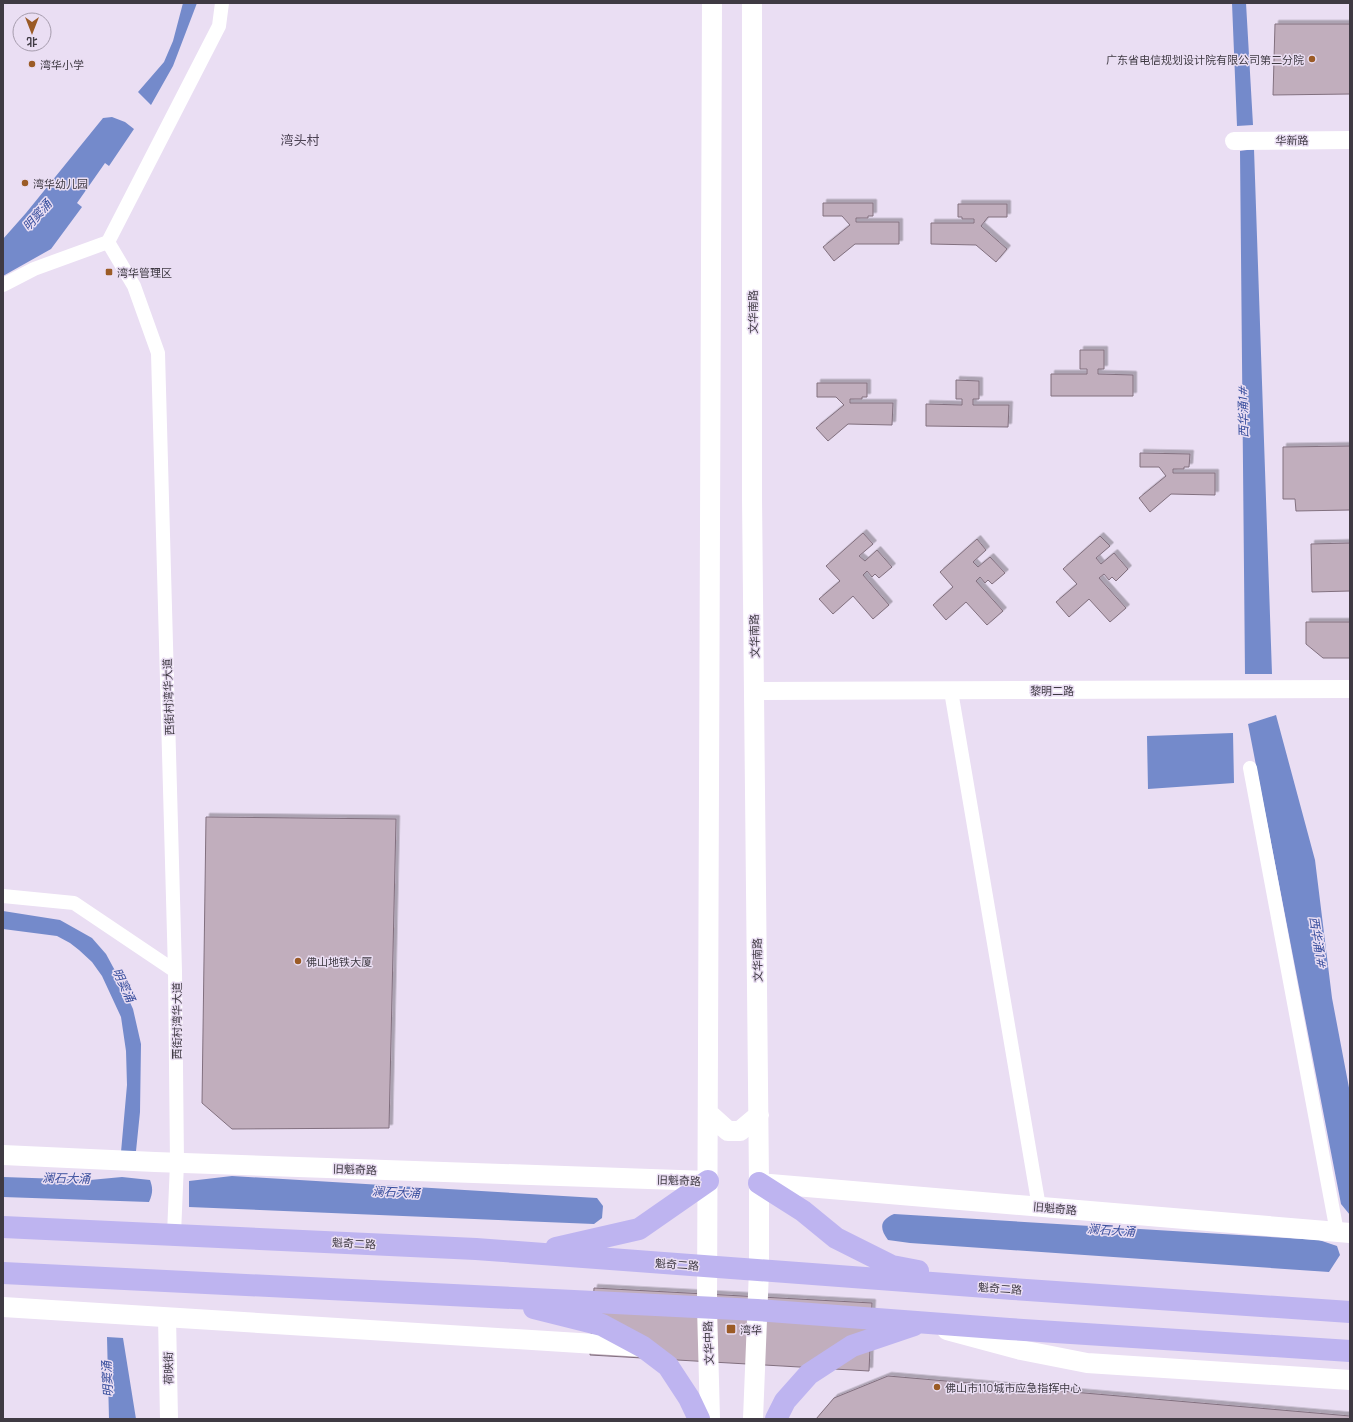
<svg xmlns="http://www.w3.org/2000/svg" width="1353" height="1422" font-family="Manrope,'Noto Sans SC',sans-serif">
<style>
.water{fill:#748acb}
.building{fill:#c1aebd;stroke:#82707f;filter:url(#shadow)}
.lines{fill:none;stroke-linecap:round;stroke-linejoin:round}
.minor{stroke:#fff;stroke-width:14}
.tertiary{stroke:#fff;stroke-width:18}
.secondary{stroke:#fff;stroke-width:20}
.trunk{stroke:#beb4f0;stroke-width:22}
.poi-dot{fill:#9b5b26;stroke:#eadef3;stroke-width:1.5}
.labels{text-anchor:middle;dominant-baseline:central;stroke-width:3;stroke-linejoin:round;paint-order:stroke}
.poi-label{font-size:11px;fill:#3f3a43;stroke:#eadef3;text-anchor:start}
.street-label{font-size:11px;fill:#3f3a43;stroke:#eadef3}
.water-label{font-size:12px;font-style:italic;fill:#384e9d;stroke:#eadef3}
.quarter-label{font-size:13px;fill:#4c4253;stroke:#eadef3}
</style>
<defs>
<filter id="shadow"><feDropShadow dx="3.5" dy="-3.5" stdDeviation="0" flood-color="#0004"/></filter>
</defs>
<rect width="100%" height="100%" fill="#eadef3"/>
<path class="water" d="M183 3H197L173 66 151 105 138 92 164 62 173 41Z
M1232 3H1246L1253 125 1237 126Z
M112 117 125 122 134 129 109 166 105 163 77 203 82 207 51 249 3 276V239L26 213 103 118Z
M1254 149 1272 674H1245L1240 151Z
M1276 715 1315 860 1332 998 1350 1093V1215L1341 1204 1248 724Z
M1233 733 1234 783 1148 789 1147 736Z
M3 911 60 920 92 938 106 954 119 978 133 1009 141 1044 140 1112 136 1151 121 1152 127 1085 126 1051 121 1017 102 976 92 962 79 950 70 943 57 936 3 929Z
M232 1176 597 1198 603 1206 602 1218 594 1224 189 1207V1181Z
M3 1177 90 1180 122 1177 150 1180C153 1188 153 1193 149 1202L3 1197Z
M894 1214 1319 1240 1337 1246 1340 1255 1329 1272 910 1243 888 1240C879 1228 880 1220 894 1214Z
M107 1337 123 1338 136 1419H109Z"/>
<path class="building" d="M1275 24H1350V94L1273 95Z
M823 203H873V216H868V218H856V222H899V244H855L834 261 823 247 850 225 842 216H823Z
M958 204H1007V217H988L981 226 1007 249 996 262 976 245 931 244V223H974V219H962V217H958Z
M1080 350H1104V369H1098V374L1133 375V396H1051V374H1087V369H1080Z
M956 380 979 381V399H973V405H1009L1008 427 926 426V404L962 405V399H956Z
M817 383H867V397H862V399H850V403H893L892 425 848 424 828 441 816 428 844 405 836 397H817Z
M1350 446V510L1296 511 1295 499H1283V447Z
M1140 453 1190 454 1189 467H1184V469H1173V473H1215V495L1171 494 1150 512 1139 498 1166 476 1159 467H1140Z
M863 533 873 544 859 556 865 561 877 550 892 567 879 578 875 574 872 577 867 571 863 575 889 605 873 619 853 596 833 614 819 599 840 581 826 566Z
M1100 536 1110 546 1096 558 1101 564 1114 553 1128 569 1116 581 1112 577 1109 580 1104 574 1099 578 1126 608 1110 622 1089 599 1069 617 1056 602 1077 584 1063 569Z
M977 539 986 550 973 562 978 567 990 557 1005 573 992 584 988 580 985 583 980 577 976 581 1003 611 987 625 966 602 946 620 933 605 953 587 940 572Z
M1350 543V591L1312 592 1311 544Z
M1306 622H1350V658H1323L1306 644Z
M206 817 396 819 389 1128 232 1129 202 1103Z
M594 1288 872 1303 869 1371 590 1355Z
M888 1376 1350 1416V1419H816L834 1398Z"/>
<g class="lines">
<path class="minor" d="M108 242 134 286 158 353 175 971 177 1163 174 1234
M3 285 34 269 108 242 219 26 222 3
M951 691 1039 1207
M1250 768 1337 1232
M3 896 74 903 175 971"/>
<path class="tertiary" d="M1234 141 1350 140
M754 691 1350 689
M167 1317 169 1419"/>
<path class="secondary" d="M752 3V498L759 1183V1270L753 1419
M708 1113 728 1131H740L759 1115
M3 1155 155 1162 708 1181
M759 1183 1350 1233
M3 1307 643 1347
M947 1330 1021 1350 1087 1363 1350 1380
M710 1419 707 1307 712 3"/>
<path class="trunk" d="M759 1183 803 1211 836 1238 892 1266 918 1271
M3 1227 476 1249 1013 1289 1350 1312
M556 1248 639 1229 708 1181
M3 1273 757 1310 1009 1329 1350 1351
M534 1308 602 1325 643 1347 668 1366 689 1398 699 1419
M776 1419 785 1401 809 1374 852 1346 914 1325"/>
</g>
<g class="poi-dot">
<circle cx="1312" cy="59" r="4"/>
<circle cx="32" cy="64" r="4"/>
<circle cx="25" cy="183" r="4"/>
<rect x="105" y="268" width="8" height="8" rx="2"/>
<circle cx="298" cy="961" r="4"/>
<rect x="726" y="1324" width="10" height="10" rx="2"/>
<circle cx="937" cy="1387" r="4"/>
</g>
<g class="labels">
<g class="poi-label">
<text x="1304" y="59" text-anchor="end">广东省电信规划设计院有限公司第二分院</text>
<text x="40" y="64">湾华小学</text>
<text x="33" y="183">湾华幼儿园</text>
<text x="117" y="272">湾华管理区</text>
<text x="306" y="961">佛山地铁大厦</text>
<text x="740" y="1329">湾华</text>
<text x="945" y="1387">佛山市110城市应急指挥中心</text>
</g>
<g class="street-label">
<text transform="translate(1292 140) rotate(-1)">华新路</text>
<text transform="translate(752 312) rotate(-90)">文华南路</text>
<text transform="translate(754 636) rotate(-91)">文华南路</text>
<text x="1052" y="690">黎明二路</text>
<text transform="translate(168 697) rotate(-92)">西街村湾华大道</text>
<text transform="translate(757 960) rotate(-91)">文华南路</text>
<text transform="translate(176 1021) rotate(-90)">西街村湾华大道</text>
<text transform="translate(355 1169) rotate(2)">旧魁奇路</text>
<text transform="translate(679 1180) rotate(2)">旧魁奇路</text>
<text transform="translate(1055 1208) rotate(5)">旧魁奇路</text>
<text transform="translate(354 1243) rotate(3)">魁奇二路</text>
<text transform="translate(677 1264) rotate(4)">魁奇二路</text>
<text transform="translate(1000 1288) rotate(4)">魁奇二路</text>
<text transform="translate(708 1343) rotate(-92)">文华中路</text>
<text transform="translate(168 1368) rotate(-91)">荷映街</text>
</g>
<g class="water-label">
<text transform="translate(37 215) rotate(-48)">明窦涌</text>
<text transform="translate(1243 412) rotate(-91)">西华涌1#</text>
<text transform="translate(1318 942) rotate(81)">西华涌1#</text>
<text transform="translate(124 985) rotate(65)">明窦涌</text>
<text transform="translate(66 1178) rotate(1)">澜石大涌</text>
<text transform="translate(396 1192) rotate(3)">澜石大涌</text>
<text transform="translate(1111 1230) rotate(4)">澜石大涌</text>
<text transform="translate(107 1379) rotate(-93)">明窦涌</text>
</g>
<g class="quarter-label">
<text x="300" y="140">湾头村</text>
</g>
</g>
<rect width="1353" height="1422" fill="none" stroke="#3f3a43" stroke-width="8"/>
<g transform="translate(32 32) rotate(180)"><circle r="19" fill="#eadef3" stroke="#a69cad"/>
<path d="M0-3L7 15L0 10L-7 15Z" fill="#9b5b26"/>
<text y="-6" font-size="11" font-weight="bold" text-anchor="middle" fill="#3f3a43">北</text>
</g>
</svg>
